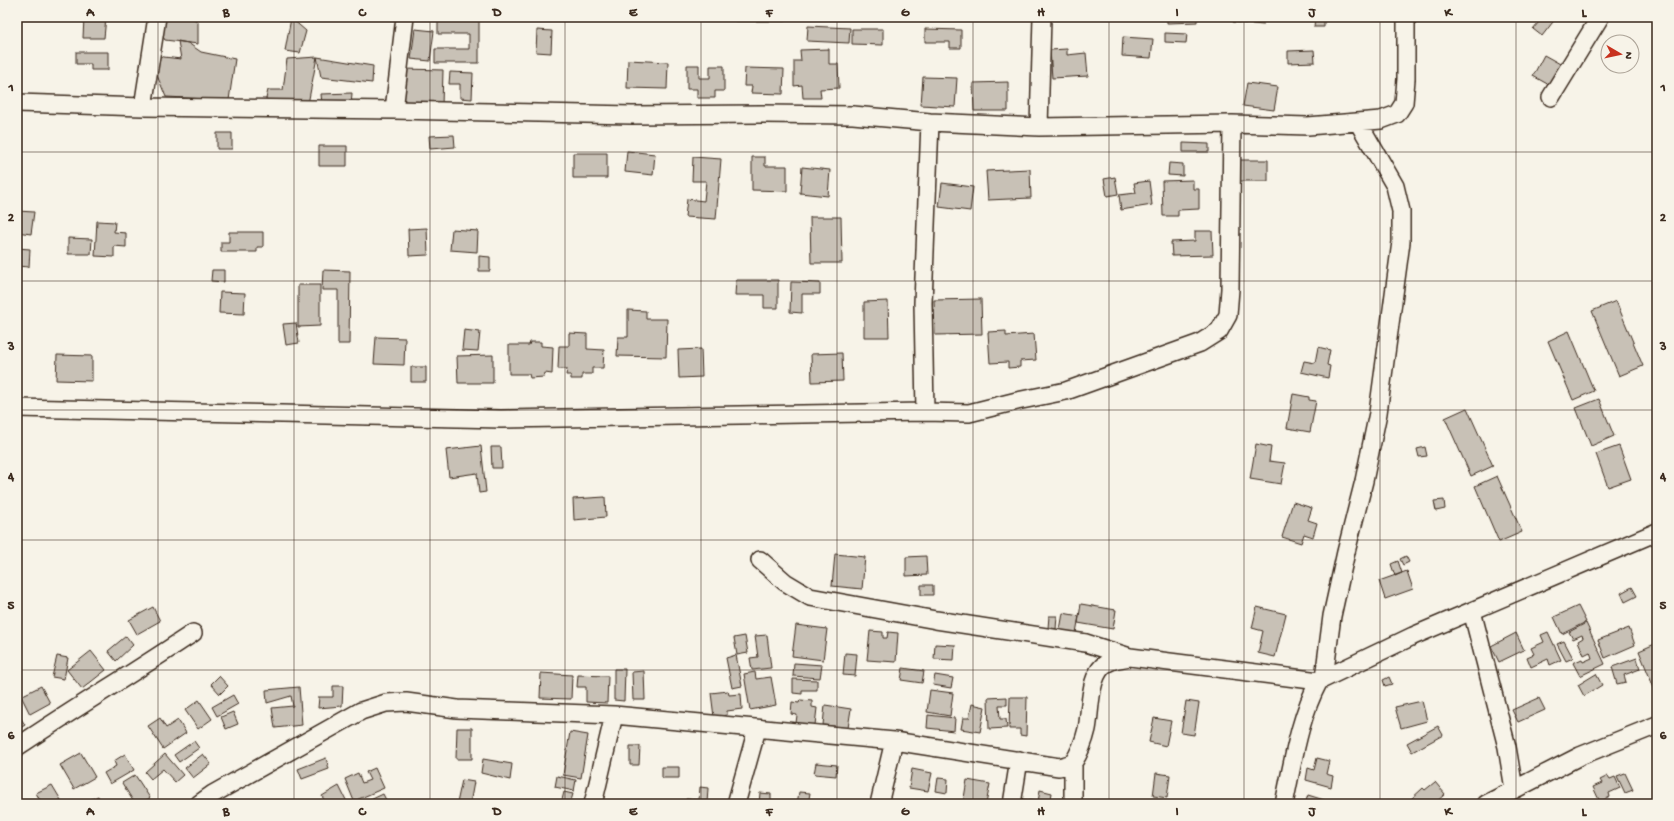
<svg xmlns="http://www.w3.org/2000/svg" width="1674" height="821" font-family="'Gochi Hand',sans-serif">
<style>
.building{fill:#c8c1b6;stroke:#3b2a1e}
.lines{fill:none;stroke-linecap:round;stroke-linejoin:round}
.minor-casing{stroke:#3b2a1e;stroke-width:20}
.minor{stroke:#f7f3e8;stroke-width:17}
.grid{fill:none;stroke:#3b2a1e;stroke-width:1;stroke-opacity:0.55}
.neatline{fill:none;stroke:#3b2a1e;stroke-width:1.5}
.grid-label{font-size:13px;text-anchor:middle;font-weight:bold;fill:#3b2a1e}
</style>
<rect width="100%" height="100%" fill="#f7f3e8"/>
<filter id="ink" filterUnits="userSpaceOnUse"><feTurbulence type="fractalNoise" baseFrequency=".025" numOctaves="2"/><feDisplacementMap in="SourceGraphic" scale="8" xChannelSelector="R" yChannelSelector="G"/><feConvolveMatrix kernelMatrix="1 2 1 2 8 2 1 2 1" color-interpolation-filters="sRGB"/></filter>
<g filter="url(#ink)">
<path class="building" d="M84 17H106L104 38H83Z
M168 17H191L198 22V44L165 40 158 29V18H167Z
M735 17H785V21H735Z
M1167 17H1197V22L1167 23Z
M1233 17H1263V25L1233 22Z
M1315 17H1324V27H1314Z
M1543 17 1556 18 1542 36 1533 29Z
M291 18 306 31 300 53 285 51Z
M438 20H479V63H435V49H469V34H438Z
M808 26 850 28 849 43 807 41Z
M415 29 434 31 430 61 411 59Z
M852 29H883V45L852 44Z
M925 29 961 30V48H950V42H925Z
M537 30 552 31 551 53 536 52Z
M1165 33 1187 34 1186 43 1165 42Z
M1123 37 1153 39 1151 58 1122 56Z
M178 41 188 43 201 52 235 59 229 100 166 97 156 73 155 56 181 59Z
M829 49V64H838L839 88 820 89 821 98H803L802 85 794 86V61H801L800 50Z
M1067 49V55L1086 53 1088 76 1052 78 1050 50Z
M1314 50 1315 62 1288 63V51Z
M76 52H108V70H91V64H76Z
M1544 55 1562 65 1551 86 1533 76Z
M317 57 308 104 265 103 268 90H283L287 59Z
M317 57 373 66 372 83 321 77Z
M628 60 668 62 667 89 627 88Z
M687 65H699V78H710V66H724V91H715V98H697V89H687Z
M745 68 784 69 783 94 751 93 752 86H744Z
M405 69 443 70 442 106 404 105Z
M450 72 473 73 472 99 460 98V84H449Z
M923 77 957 78 955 107 921 105Z
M1008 82V111H974L973 83Z
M1247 83 1278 87 1274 110 1243 106Z
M352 93 351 105 322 104 321 94Z
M217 133H232V149H217Z
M454 135 455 147 430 149 429 136Z
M1183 143 1209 144V152H1183Z
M319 146H347V166H319Z
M627 151 655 154 653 175 625 172Z
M573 153H607V178H573Z
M693 157 721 159 716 219 685 217 687 199 704 201 706 181H692Z
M752 157H765V166H787V191L752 190Z
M1230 160H1268V181H1230Z
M1169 163 1183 164V176L1168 175Z
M802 167 830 170 828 196 800 193Z
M1030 169 1031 198 988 200 986 171Z
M1115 177 1118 194 1107 196 1104 179Z
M1193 180V189H1199V209L1178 210V216H1163L1162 181Z
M1149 181 1152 205 1121 210 1119 195 1136 193 1134 183Z
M942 183 973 187 970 211 939 207Z
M17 211 34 212 31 234 17 232Z
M810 217H841L842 263H811Z
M97 221 115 222 114 232 126 233V247L114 246V257L95 256Z
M427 228 428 255 409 256 408 229Z
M452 229 478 231 477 252 450 250Z
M1195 231H1212L1213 255 1172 256 1171 242 1195 241Z
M229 232H263V247H257V252H221V242H229Z
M68 238 92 239 91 254H68Z
M17 248 30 249 29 267 17 266Z
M479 256 490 257V271H479Z
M212 270H224V282L211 281Z
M323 270 350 271 349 344H338V290H322Z
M736 280H778V308H764V295H735Z
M791 282 820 283V294H802V313L790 312Z
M298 285H320V326L298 327Z
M220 292 245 293 244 314 219 313Z
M981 299 982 334 935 335 934 300Z
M888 301 889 337H864V302Z
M1616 301 1643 366 1619 376 1592 311Z
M628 310 646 311V319H667L666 357 617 356 618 337H628Z
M296 323 299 343 286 345 283 324Z
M464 330 480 332 478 351 462 350Z
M1006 331V336L1034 334 1036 360 1020 361V367L1008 368V362L990 363 988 332Z
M1569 331 1594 391 1573 400 1548 341Z
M569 333 587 334V349L604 350 603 368H592V374H582V379H571V375H566L567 369H558L559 346H569Z
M376 337 405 338 404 365 374 364Z
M530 342H541V346L553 347 552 374 545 373 544 377 530 378 529 374H509V345H529Z
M1318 347 1330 350 1327 365 1330 366 1328 378 1301 372 1304 361 1315 363Z
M701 349 702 377 679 378 678 350Z
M842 353 843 381 812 382 811 354Z
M57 355 92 356V381L56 380Z
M493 355V383H458L457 356Z
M411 367H426V382H411Z
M1293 394 1309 397V400L1316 401 1310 432 1287 428Z
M1599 399 1614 436 1591 446 1576 408Z
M1467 408 1493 466 1471 476 1445 418Z
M1256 444 1271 447 1269 461 1285 463 1281 484 1250 479Z
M481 446 486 492 479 493 477 473 449 477 446 450Z
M1619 446 1631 479 1608 487 1596 454Z
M491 447H501L502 468H492Z
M1425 447 1427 456 1419 457 1417 449Z
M1497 476 1522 532 1499 542 1475 486Z
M605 497 606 517 574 520 573 499Z
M1444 500 1445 509 1436 511 1434 501Z
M1293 502 1312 508 1308 520 1317 523 1313 537 1304 534 1301 543 1282 537Z
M835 554 865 557 862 589 832 586Z
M926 556 927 575 906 576V557Z
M1406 556 1409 562 1403 565 1400 559Z
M1398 561 1402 573 1395 576 1391 564Z
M1407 571 1413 589 1385 599 1379 581Z
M921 585H933V595H921Z
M1632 587 1637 596 1625 602 1621 593Z
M1081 604 1116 610 1113 629 1078 623Z
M1578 606 1586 622 1562 634 1554 617Z
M153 607 160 621 137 634 129 620Z
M1257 607 1286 614 1275 657 1258 653 1263 631 1252 628Z
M1063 613 1079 616 1076 633 1060 630Z
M1049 616H1057L1056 629 1048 628Z
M1586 623 1605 664 1580 676 1573 663 1582 659 1583 662 1592 658 1590 652 1584 655 1578 641 1583 638 1582 635 1573 639 1569 632Z
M796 625 827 629 823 660 792 656Z
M1629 628 1635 645 1605 658 1598 640Z
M870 631 883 632V638H887L888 632 898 633 896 662 867 660Z
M1548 632 1561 660 1550 665 1548 659 1531 667 1527 657 1534 654 1531 648 1544 642 1541 635Z
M1516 633 1524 650 1499 662 1491 646Z
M767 635 771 668 752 670 750 658 758 657 755 636Z
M126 636 133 645 116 661 108 651Z
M745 636 748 653 737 655 734 638Z
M1564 641 1573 658 1566 661 1557 644Z
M1657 643V687L1654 688 1639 651Z
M935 644 955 645 954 660 934 659Z
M91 651 106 670 82 689 67 670Z
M845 653 857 654 855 676 843 675Z
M736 655 742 686 732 688 726 658Z
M57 656 68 658 64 679 52 677Z
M1637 658 1640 669 1624 675 1626 682 1617 684 1612 667Z
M794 663 822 665 820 678 793 676Z
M903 668 924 671 922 683 901 680Z
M614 669H625L624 701 614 700Z
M644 671 645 700H633L632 672Z
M755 672 756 679 771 677 776 705 750 710 744 674Z
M541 673 572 675 571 699 540 698Z
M1596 674 1602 685 1584 696 1578 685Z
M578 675 608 676 607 703 586 702V687H577Z
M935 675 953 678 951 688 933 685Z
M219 676 228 686 220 694 211 684Z
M1389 677 1392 684 1385 686 1383 680Z
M793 679 817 680V690H802V694L793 693Z
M41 686 50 703 30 714 21 696Z
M333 686H343L342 706 318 708 319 697H333Z
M299 687 302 725 275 728 272 708 293 706 291 696 267 703 266 690Z
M930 690 953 693 950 716 927 712Z
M728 691 729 695 741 694 742 709 727 711V715L714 717 711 693Z
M233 695 238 704 217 716 212 707Z
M1007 697V705H999L1000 719H1006L1007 728 989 729 988 698Z
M1010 697H1027L1026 736 1020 735V729H1009Z
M1539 698 1545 710 1518 722 1512 710Z
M199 700 212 719 198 729 185 710Z
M800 700 812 701V707L817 708 815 725 796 723 797 715 791 714 792 702 799 703Z
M1186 701 1199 703 1194 735 1181 733Z
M1422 701 1427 721 1401 728 1395 707Z
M972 704 985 707 980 732 961 729 963 718H969Z
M825 705 851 709 848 728 823 725Z
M17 712 25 725 17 730Z
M233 712 238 724 226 729 221 717Z
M928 715 955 718 954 731 927 728Z
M160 718 166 728 178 720 186 733 163 749 148 726Z
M1154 718 1171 721 1166 746 1149 742Z
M1438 726 1443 735 1412 752 1407 743Z
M457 728H472V759H456Z
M570 732 588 735 581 778 563 775Z
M194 741 199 748 179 762 174 755Z
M630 746H640L639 765H630Z
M81 753 95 777 74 789 60 765Z
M125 754 134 770 110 784 104 773 116 766 114 761Z
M165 754 183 775 175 782 163 769 151 779 145 772Z
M203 754 211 764 193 778 185 768Z
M326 758 329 769 302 779 298 769Z
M1317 758 1329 761 1326 774 1333 776 1331 787 1306 780 1308 768 1314 770Z
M483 759 512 764 510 780 481 773Z
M816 763 837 765 836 776 814 774Z
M662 767H679V778H662Z
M375 768 384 788 354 801 345 779 358 773 362 783 370 780 366 772Z
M912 769 932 773 928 791 909 788Z
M1156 773 1170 775 1167 798 1153 796Z
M1625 773 1633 790 1625 793 1617 776Z
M135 775 150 798 139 804H135L122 783Z
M557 776 576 780 574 791 555 787Z
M1608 776 1610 779 1615 777 1620 788 1609 793 1610 797 1600 802 1593 787 1602 783 1600 780Z
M938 778 948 779 947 793 936 791Z
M462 780 474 782 470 804 457 803Z
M967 780 990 784 986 804H963Z
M1435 782 1445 794 1434 804H1413L1410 800 1423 788 1425 790Z
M52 785 61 800 53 804H42L36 793Z
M339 786 347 802 344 804H326L322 796Z
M700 787 708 788 707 804H686V799L699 800Z
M1040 790 1052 793 1050 804H1015L1016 798 1038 802Z
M564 792 573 794 570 804H561Z
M799 792 810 793 808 804H797Z
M760 793 771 794V804H746V802L759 803Z
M383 794 388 804H362Z
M1308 795 1324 800 1323 804H1305Z
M98 796 102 804H85L84 803Z"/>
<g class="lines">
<defs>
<path id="minor" d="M1551 97 1600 17
M17 103 143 107 394 110 632 115 762 114 853 115 930 122 1039 127 1232 124 1308 126 1381 120 1397 114 1404 103 1406 79V17
M143 107 157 17
M394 110 405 17
M1039 127 1042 17
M17 408 501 419 925 412 969 413 1017 401 1066 391 1200 343 1219 331 1228 315 1230 289 1232 124
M925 412 923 303 930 122
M760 560 785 582 810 597 936 620 1086 643 1130 657
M1472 611 1507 747 1514 789
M1324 678 1332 616 1346 552 1364 481 1378 413 1401 242V211L1395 186 1358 122
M17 747C75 708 135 672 193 633
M1073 763V804
M199 804 213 794 361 711 386 703 406 702 457 709 614 715 894 741 1059 767 1073 763C1080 752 1084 742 1087 729 1091 710 1088 671 1109 662 1115 659 1124 658 1130 657L1319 681
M593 804 614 715
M736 804 757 729
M879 804 894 741
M1012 804 1019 760
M1284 804C1293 762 1299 718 1319 681L1413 636 1657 532
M1486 804 1580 756 1657 725"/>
</defs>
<use href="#minor" class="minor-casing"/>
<use href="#minor" class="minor"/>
</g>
</g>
<path class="grid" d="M158 17V804M294 17V804M430 17V804M565 17V804M701 17V804M837 17V804M973 17V804M1109 17V804M1244 17V804M1380 17V804M1516 17V804M17 152H1657M17 281H1657M17 410H1657M17 540H1657M17 670H1657"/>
<rect width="1674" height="821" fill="none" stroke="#f7f3e8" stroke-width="44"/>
<g transform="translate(1620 54) rotate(99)"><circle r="19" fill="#f7f3e8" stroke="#aca397"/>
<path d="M0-3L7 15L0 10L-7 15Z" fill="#c8321e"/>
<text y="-6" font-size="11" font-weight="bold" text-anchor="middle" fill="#3b2a1e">N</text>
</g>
<rect x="22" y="22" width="1630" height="777" class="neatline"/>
<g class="grid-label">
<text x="90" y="16">A</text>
<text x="226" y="16">B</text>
<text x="362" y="16">C</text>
<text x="497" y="16">D</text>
<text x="633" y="16">E</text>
<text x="769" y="16">F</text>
<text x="905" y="16">G</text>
<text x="1041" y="16">H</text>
<text x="1177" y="16">I</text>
<text x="1312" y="16">J</text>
<text x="1448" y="16">K</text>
<text x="1584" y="16">L</text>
<text x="11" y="91">1</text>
<text x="1663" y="91">1</text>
<text x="11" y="221">2</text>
<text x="1663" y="221">2</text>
<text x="11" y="350">3</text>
<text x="1663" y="350">3</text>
<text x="11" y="480">4</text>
<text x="1663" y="480">4</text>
<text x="11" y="609">5</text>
<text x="1663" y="609">5</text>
<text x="11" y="739">6</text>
<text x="1663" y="739">6</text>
<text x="90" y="815">A</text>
<text x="226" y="815">B</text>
<text x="362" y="815">C</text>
<text x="497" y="815">D</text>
<text x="633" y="815">E</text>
<text x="769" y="815">F</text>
<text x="905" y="815">G</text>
<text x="1041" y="815">H</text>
<text x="1177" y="815">I</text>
<text x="1312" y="815">J</text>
<text x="1448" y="815">K</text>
<text x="1584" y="815">L</text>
</g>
</svg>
